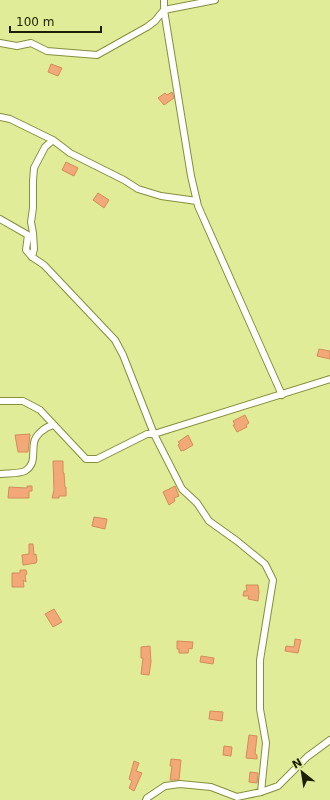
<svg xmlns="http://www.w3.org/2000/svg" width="330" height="800" font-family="'DejaVu Sans',sans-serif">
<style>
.building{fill:#f2a977;stroke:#d38c5b}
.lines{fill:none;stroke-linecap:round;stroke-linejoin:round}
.minor-casing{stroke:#868f3c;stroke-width:8}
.minor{stroke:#fff;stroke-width:6}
</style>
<rect width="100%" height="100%" fill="#e1ec98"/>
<path class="building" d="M51 64 62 68 58 76 48 72Z
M172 92 174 98 164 105 158 98 165 93 167 95Z
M66 162 78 168 74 176 62 170Z
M98 193 109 200 104 208 93 200Z
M319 349 330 351V359L317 356Z
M245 415 249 423 246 425 247 427 237 432 233 425H235L233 421Z
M30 434 28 452H18L15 435Z
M188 435 193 445 183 451V450L181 451 178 445 180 444 178 442Z
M53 461H63V473H64L65 487H66V496H59V498H52L54 490Z
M27 486H32V491H29V498H8L9 487 27 488Z
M175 486 179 496 174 498 175 501 169 505 163 492Z
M94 517 107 519 105 529 92 526Z
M29 544H33L34 555 36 554 37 561 36 563 23 565 22 555 29 554Z
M20 570H26L27 574 25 575 26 582 23 580 24 587H12V573H20Z
M246 585H258L259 592 258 601 248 599 249 596H243L244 591H247Z
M54 609 62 622 53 627 45 614Z
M295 639 301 640 298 653 285 651 286 646 294 647Z
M177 641 193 642 192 649 189 648 188 653H179V649H177Z
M150 646 151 662 149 675 141 674 143 658H141V647Z
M201 656 214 658 213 664 200 662Z
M210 711 223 712 222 721 209 719Z
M249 735 257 736 255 754 257 755V759L246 758Z
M224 746 232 747 231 756 223 755Z
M171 759 181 760 179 780H170L172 766H170Z
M134 761 139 763 136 771 142 773 134 791 129 788 132 781 129 779Z
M250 772 258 773 257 783 249 782Z"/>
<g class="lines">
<defs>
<path id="minor" d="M215 0 164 10 191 176 198 206 282 395
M0 43 17 46 31 43 47 51 97 55 147 27 155 21 164 10V0
M0 117 10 119 53 140 70 153 124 180 138 189 161 196 197 201
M0 219 28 235 26 250 32 257 44 265 115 340 123 355 154 434 182 489 197 503 209 521 237 541 265 564 273 580 260 660V709L266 743 261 792
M32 257 34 249 33 233 31 222 33 208V181L34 168 45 147 53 140
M0 401H23L40 410 86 459H97L147 434H154L330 379
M0 474C7 473 19 474 25 471 36 464 32 455 34 443 35 435 45 427 53 425
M146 800 147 798 165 786 180 784 211 787 237 797 261 792 278 786 307 757 330 740"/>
</defs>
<use href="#minor" class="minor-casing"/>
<use href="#minor" class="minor"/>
</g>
<g transform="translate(302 772) rotate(330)" stroke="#e1ec98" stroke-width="3" paint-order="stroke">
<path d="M0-3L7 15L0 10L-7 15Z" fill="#1c1f00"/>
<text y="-6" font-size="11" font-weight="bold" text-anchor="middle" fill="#1c1f00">N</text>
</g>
<path d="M10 26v6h91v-6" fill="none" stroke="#1c1f00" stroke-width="2"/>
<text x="16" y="26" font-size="12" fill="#1c1f00" stroke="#e1ec98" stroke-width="3" paint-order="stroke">100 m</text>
</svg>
